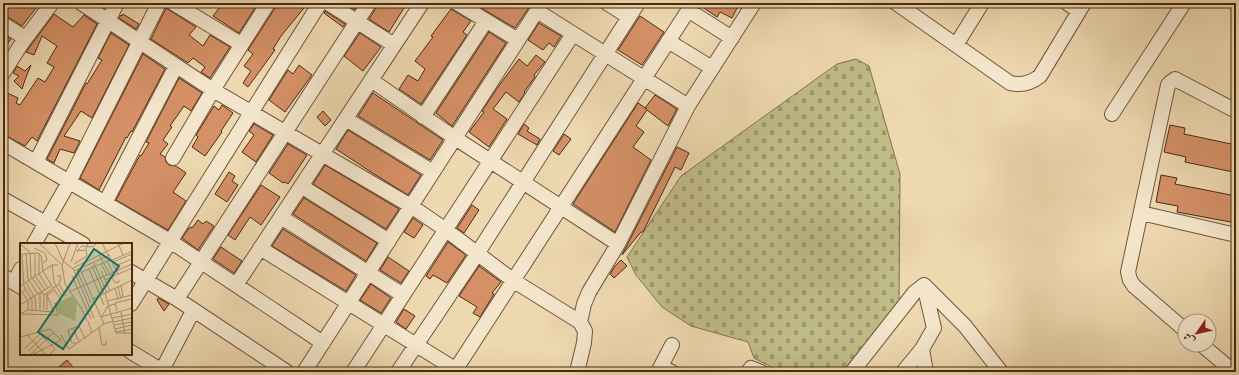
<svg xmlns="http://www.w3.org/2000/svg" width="1239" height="375" font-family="'EB Garamond',Amiri,serif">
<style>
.cemetery{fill:url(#cemetery-stones);stroke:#84744c}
.building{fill:#d59066;stroke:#472b13}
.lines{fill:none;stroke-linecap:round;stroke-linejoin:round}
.minor-casing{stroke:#71563a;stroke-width:16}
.minor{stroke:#f4e6cc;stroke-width:14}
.inset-road{fill:none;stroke:#ab9371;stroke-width:1}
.view{fill:#0f766e;fill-opacity:0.15;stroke:#0f766e;stroke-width:2}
.inset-edge{fill:none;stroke:#472b13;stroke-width:2}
</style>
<defs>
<pattern id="cemetery-stones" width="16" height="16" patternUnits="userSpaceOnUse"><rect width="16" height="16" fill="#c0bc86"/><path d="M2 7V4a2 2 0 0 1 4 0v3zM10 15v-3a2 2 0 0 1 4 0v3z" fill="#9e996c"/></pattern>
</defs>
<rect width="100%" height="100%" fill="#eed8b0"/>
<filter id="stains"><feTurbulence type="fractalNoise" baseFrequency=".005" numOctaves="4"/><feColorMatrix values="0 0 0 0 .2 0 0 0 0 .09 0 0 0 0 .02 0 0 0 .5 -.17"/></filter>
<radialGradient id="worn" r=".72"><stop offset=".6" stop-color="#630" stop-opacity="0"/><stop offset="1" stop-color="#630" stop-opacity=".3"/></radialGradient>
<path class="cemetery" d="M856 59 869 66 900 174 899 301 844 372H781L754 358 748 342 691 326 662 307 636 275 627 257 681 176 837 64Z"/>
<path class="building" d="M3 3H40L22 26 8 17 3 16Z
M223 3H258L239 33 213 16Z
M276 3H308L281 36 273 49 275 50 248 87 243 83 251 71 244 66 253 54 248 50 275 8Z
M344 3H359L354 10Z
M377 3H407L389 32 369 19 376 8Z
M473 3H532L515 28Z
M701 3H710L717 8 719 3H727L737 8 732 18 720 12 717 17 701 6Z
M166 8 196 27 189 35 203 46 210 35 230 47 210 78 201 72 205 67 193 58 188 63 151 39Z
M451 9 471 21 463 32 467 35 421 104 399 89 408 75 418 81 425 69 415 61 433 37 431 36Z
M325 11 345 24 343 27 328 16 324 13Z
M54 14 73 27 84 15 97 24 37 141 32 137 25 146 3 134V91L18 98 16 103 20 105 38 78 45 82 54 67 47 63 57 46 42 36 34 55 26 52Z
M123 14 139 24 136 29 119 18 121 15 122 16Z
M640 16 664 32 642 65 618 50Z
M539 23 561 36 554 47 549 43 543 50 528 40Z
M489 32 506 43 452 126 436 113Z
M111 33 129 45 92 118 81 111 64 136 80 141 74 153 60 149 54 163 47 159 86 83 87 84 102 60 98 58Z
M360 33 381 47 363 71 344 56Z
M3 34 11 39 3 50Z
M143 54 165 69 132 132 131 131 127 138 126 137 99 190 80 178Z
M536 55 545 62 534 75 535 77 524 92 525 93 519 102 506 92 493 109 507 119 489 147 469 132 484 112 482 111 498 87 519 59 527 66Z
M31 65 25 80 22 89 14 81 19 76 13 73 17 66 25 71Z
M299 65 312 75 285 112 269 100 288 70 293 74Z
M179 78 202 93 191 111 184 106 170 126 172 127 163 140 168 144 160 154 165 157 166 162 169 165 176 166 186 173 173 192 186 201 168 230 116 200 140 155 141 156 149 143 146 142Z
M373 93 443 140 430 160 358 116Z
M655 95 677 109 668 126 647 110 636 126 644 132 633 147 651 160 615 232 573 204 638 103 647 109 645 108Z
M222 105 233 113 221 131 222 132 205 156 192 147 198 137 196 135 214 106 219 110Z
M323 111 331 120 325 126 317 117Z
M254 124 273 135 256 162 242 152 254 135 249 131Z
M524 124 529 128 527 131 540 139 537 145 518 134Z
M1170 125 1185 128 1184 134 1236 145V166L1234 165 1233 172 1185 162 1186 157 1164 152Z
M348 130 421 175 408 195 374 174 336 149Z
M564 134 571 139 559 155 553 151Z
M288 144 307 155 288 184 285 182 283 183 269 173Z
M677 147 689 153 681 170 675 167 643 232H641L622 255Z
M325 165 399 209 386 229 313 184Z
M229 172 235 176 232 181 238 185 227 202 215 194Z
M1161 175 1177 178 1175 184 1236 196V223L1177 212 1178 206 1156 202Z
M261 185 280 197 261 225 250 217 235 240 228 235Z
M304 198 377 243 366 261 293 214Z
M472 205 479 210 464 233 457 228Z
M413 218 423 225 414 238 404 232Z
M198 220 203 224 206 221 214 226 198 250 182 238 189 228 193 227Z
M283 229 356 275 346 291 272 246Z
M448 242 466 255 447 283 433 275 430 279 426 276Z
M221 247 242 261 234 273 213 259Z
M388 257 409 271 401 283 380 270Z
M621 260 627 266 614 278 610 274 615 266Z
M479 266 501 282 492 293 494 294 480 317 473 313 477 307 459 296Z
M371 284 391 298 381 313 360 300Z
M158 298 169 304 164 311 157 300Z
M404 309 415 316 406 329 396 322Z
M67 360 77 372H53Z"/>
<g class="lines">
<defs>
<path id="minor" d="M81 3 213 90 411 206 446 230 514 281 580 322
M173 3 241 44
M328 3 394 45
M457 3 518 40
M607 3 629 17
M896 3 1010 83C1022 86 1031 83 1040 76L1084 3
M1067 3 1079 11
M688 10 732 38
M537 11 688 106 754 3
M3 24 25 38
M668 41 712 68
M956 45 982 3
M3 73 22 43 52 3
M371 80 455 138 618 244
M1112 114 1184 3
M423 117 486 21
M346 119 433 172
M3 143 170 241 323 343
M173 158 213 90 268 3
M36 162 117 3
M301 186 389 241
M3 199 83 244
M105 203 176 66
M1141 213 1236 235
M281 217 403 295
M34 244 69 182 159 3
M260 248 455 369
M131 272 177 299 287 372
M3 276 21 287
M14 283 21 269
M236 285 422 3
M177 299 369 3
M131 304 320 3
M1185 330 1134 286 1130 280 1128 272 1168 85 1171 82 1175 79 1236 111
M1202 345 1234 372
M922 349 934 328 924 285
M131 352 164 372
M661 367 672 372
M161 372 193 311
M304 372 542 3
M353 372 573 34
M398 372 477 254 638 3
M454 372 693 3
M577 372 584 343 585 331 580 322 584 304 589 292 618 244 688 106
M658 372 672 345
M748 372 751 368 761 372
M852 372 914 293 924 285 965 326 1001 372
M903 372 922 349 926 372"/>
</defs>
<use href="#minor" class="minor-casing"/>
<use href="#minor" class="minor"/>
</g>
<g transform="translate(20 243)">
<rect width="112" height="112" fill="#eed8b0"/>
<path d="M52 53 57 61 55 78 38 70 35 61Z" fill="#c0bc86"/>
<path class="inset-road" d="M19 0 42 22 45 41 61 65M35 0 43 18M82 0 98 31M98 0 103 12M0 1 11 10M14 5 25 10 27 17 23 20M56 8 66 7 68 0M57 8 62 3 72 4 77 0M6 10 8 36 18 51M10 10 11 33 24 52M15 10V33L25 47M19 10V31L28 45M2 11 4 44 12 57V67M2 11 17 10 21 12 23 28 33 45M79 12 95 40 100 38M0 15V30M92 17 111 9M43 18 53 26M87 18 93 30M51 19 58 0M93 19 112 11M74 20 87 50M54 21 67 13 66 7M81 21 87 32M32 22 34 39 42 53M42 22 50 0M72 23 84 51M95 23 112 16M60 26 84 81 93 78M69 26 84 62M57 27 71 60M54 28 90 12M81 28 90 48M62 29 92 16M52 33 71 76M85 37 112 25M6 40 15 55 16 67M39 41 46 53M101 42 103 54M0 43 32 22H38M98 44 101 56M95 45 98 57M5 47 2 49 8 58V67M51 48 112 21M20 50V67M85 50 96 90H112M73 56 112 37M87 58 112 52M34 61 41 57 34 46M61 64 67 78M24 67V52L39 41 41 33H37M27 67V52L35 47M97 68 95 60 112 56M101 69 105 91M0 71 8 67 34 69 26 50M0 71V62L31 43M1 71 38 72 35 60M82 73 88 63 95 61M81 74 112 65M74 75 53 25 104 0M92 75 112 71M68 78 72 90M93 79 112 75M94 82 112 79M53 85 59 99M79 85 82 102H86V98M95 86 112 82M18 89 35 106 29 112M96 89 112 86M7 92 26 112M41 92 49 106 84 81M0 94 30 86 41 97 12 112M56 100H52L48 87 59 83 65 96M5 105 20 91M8 108 23 94M11 111 33 90"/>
<path class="view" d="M74 6 99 23 43 106 18 89Z"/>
<rect width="112" height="112" class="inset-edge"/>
</g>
<rect width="1239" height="375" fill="none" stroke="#eed8b0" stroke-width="16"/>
<rect x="4" y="4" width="1231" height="367" fill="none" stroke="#472b13" stroke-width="2"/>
<rect x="8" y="8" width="1223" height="359" fill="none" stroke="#472b13"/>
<g transform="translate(1197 333) rotate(236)"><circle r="19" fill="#f4e6cc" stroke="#af9b82"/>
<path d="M0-3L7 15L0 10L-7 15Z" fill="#8f2418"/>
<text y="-6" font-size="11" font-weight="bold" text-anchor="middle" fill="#472b13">ش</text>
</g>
<rect width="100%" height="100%" filter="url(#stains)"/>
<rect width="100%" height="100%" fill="url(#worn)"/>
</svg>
